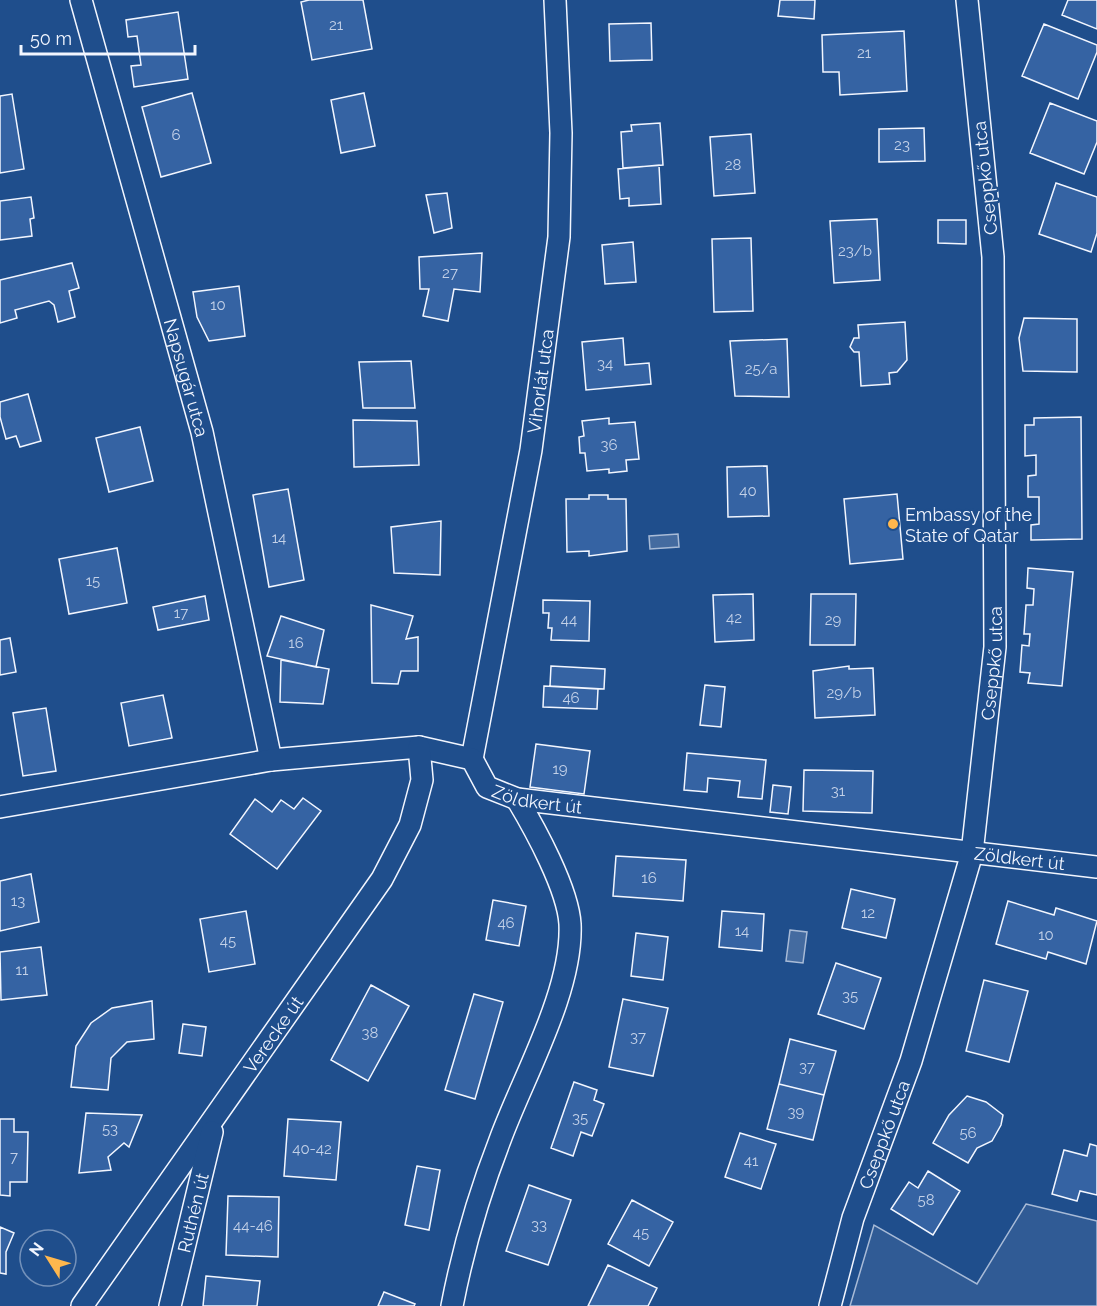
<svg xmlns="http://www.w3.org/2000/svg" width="1097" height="1306" font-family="Raleway,sans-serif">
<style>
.green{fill:#305b95;stroke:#a8bbd7;stroke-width:1.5}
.water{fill:#446ba0;stroke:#a8bbd7;stroke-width:1.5}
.building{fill:#3563a3;stroke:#f2f6ff;stroke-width:1.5}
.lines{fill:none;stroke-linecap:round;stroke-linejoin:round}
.street-casing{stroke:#f2f6ff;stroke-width:24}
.street{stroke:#1f4e8c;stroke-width:21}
.poi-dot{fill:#ffb74d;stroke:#1f4e8c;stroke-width:2}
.labels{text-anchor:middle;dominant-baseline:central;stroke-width:4.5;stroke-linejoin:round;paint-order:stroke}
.number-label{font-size:15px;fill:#c3d1e8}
.street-label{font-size:18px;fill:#f2f6ff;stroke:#1f4e8c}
.poi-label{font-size:18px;fill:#f2f6ff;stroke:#1f4e8c;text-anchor:start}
</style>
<rect width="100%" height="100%" fill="#1f4e8c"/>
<path class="green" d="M1026 1204 1097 1221V1306H850L874 1225 977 1284Z"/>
<path class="water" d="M678 534 679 547 650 549 649 536Z
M790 930 807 932 803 963 786 961Z"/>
<path class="building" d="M309 0H363L372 49 312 60 301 2Z
M780 0H815L814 19 778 16Z
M1068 0H1097V29L1062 15Z
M178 12 188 79 134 87 131 66 141 65 137 36 128 37 126 20Z
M651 23 652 60 610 61 609 24Z
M1044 24 1097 45V52L1078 99 1022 76Z
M904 31 907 91 840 95 839 72H823L822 35Z
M192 93 211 163 161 177 142 107Z
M364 93 375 146 341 153 331 100Z
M12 94 24 169 0 173V96Z
M1050 103 1097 121V142L1084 174 1030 153Z
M660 123 663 165 623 168 621 132 632 131 631 125Z
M924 128 925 161 879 162V129Z
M751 134 755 193 714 196 710 137Z
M659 165 661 204 629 206V198L620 199 618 169Z
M1056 183 1097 197V233L1091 252 1039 234Z
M447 193 452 228 434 233 426 195Z
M31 197 34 218 30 219 32 236 0 240V201Z
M877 219 880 280 834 283 830 221Z
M938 220H966V244L938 243Z
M751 238 753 311 714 312 712 239Z
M633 242 636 282 605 284 602 245Z
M482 253 480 292 454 289 448 321 423 316 429 289H420L419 257Z
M72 263 79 288 69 291 75 317 58 322 54 305 49 301 15 310 17 318 0 323V280Z
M239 286 245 336 209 341 197 317 193 292Z
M1024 318 1077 319V372L1023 371 1019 338Z
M905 322 907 360 897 372 889 373 890 384 861 386 859 352H854L850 347 854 338H859L858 325Z
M623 338 625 365 649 363 651 384 586 390 582 342Z
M787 339 789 397 735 396 730 341Z
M411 361 415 408H363L359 362Z
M28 394 41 441 20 447 16 436 6 439 0 417V402Z
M1081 417 1082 539 1031 540V525L1039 524V497H1028V476L1036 475V455L1025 456V425H1034V418Z
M609 418V424L635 422 639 459 626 460 627 471 609 473V469L587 471 585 453H580L579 437 584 436 582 421Z
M353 420 417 421 419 465 354 467Z
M140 427 153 481 109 492 96 438Z
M767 466 769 516 728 517 727 467Z
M288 489 304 580 269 587 253 495Z
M897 494 903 559 850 564 844 499Z
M589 495H608V499H626L627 551 589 556V551L567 552 566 499H589Z
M441 521 440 575 394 573 391 527Z
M117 548 127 603 69 614 59 559Z
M1028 568 1073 572 1062 686 1028 683 1030 673 1020 672 1022 645 1029 646 1030 634H1024L1026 605H1033L1034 589 1027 588Z
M753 594 754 640 715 642 713 595Z
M811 594H856L855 645H810Z
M205 596 209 620 158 630 153 607Z
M543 600 590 601 589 641 551 640 552 628H548L549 613H543Z
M371 605 413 616 406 639 418 637V671H401L398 684 372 683Z
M281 616 324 630 316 667 267 656Z
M10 638 16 672 0 675V640Z
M281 660 329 669 323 704 280 702Z
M551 666 605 669 604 689 550 686Z
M849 666V669L873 668 875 715 815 718 813 671Z
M705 685 725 687 721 727 700 725Z
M544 686 598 689 597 709 543 707Z
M163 695 172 738 129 746 121 703Z
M46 708 56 771 23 776 13 713Z
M536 744 590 751 584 794 530 787Z
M687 753 766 760 762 799 738 797 740 781 708 778 707 792 684 790Z
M804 770 873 771 872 813 803 811Z
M773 785 791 787 788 814 770 812Z
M303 798 321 811 277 869 230 834 255 799 272 812 281 800 294 809Z
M616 856 686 860 683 901 613 896Z
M31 874 39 922 0 931V881Z
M851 889 895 899 886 938 842 928Z
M493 900 526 906 519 946 486 940Z
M1008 901 1054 915 1056 908 1097 921 1086 964 1048 952 1046 959 996 944Z
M246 911 255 964 209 972 200 919Z
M722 911 764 914 762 951 719 947Z
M636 933 668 937 663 980 631 976Z
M41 947 47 995 1 1000 0 952Z
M836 963 881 978 864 1029 818 1014Z
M984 980 1028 991 1009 1062 966 1051Z
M371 985 409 1006 368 1081 331 1060Z
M474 994 503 1002 475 1099 445 1090Z
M623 999 668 1008 653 1076 609 1067Z
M152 1001 154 1039 127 1042 111 1058 108 1090 71 1087 76 1046 91 1023 112 1008Z
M183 1024 206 1027 202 1056 179 1053Z
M790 1039 836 1051 824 1095 779 1084Z
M574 1082 597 1090 594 1100 604 1104 592 1136 581 1132 573 1156 551 1148Z
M779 1084 824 1095 813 1140 767 1129Z
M967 1096 986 1102 1003 1115 1001 1125 992 1141 977 1148 968 1163 933 1143 949 1115Z
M86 1113 142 1115 129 1147 124 1143 108 1157 111 1170 79 1173Z
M0 1119H14V1132H28L27 1182H10V1196L0 1195Z
M288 1119 341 1122 336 1180 284 1176Z
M740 1133 776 1144 761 1189 725 1177Z
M1090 1144 1097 1146V1195L1080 1191 1077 1201 1052 1194 1064 1150 1087 1156Z
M417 1166 440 1170 429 1230 405 1225Z
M928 1171 960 1191 933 1235 891 1209 909 1182 918 1188Z
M529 1185 571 1200 548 1265 506 1251Z
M228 1196 279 1197 278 1257 226 1255Z
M632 1200 673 1222 649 1266 608 1244Z
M0 1227 14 1233 6 1252V1274L0 1273Z
M608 1265 657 1288 648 1306H588Z
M206 1276 260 1281 257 1306H203Z
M384 1292 415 1304 414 1306H378Z"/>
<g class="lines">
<defs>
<g id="street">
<path id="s1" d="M81 0 202 432 271 760"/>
<path id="s2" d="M472 759 531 450 559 237 561 133 555 0"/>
<path id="s3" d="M0 807 271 760 419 747 472 759 487 787 517 799 1097 867"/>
<path id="s4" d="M82 1306 382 879 410 825 422 780 419 747"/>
<path id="s5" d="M170 1306 212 1132"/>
<path d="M452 1306C463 1249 479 1194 500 1140 523 1077 573 991 570 924 568 889 535 829 517 799"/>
<path id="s6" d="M830 1306 853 1218 911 1061 972 853 995 647 993 257 967 0"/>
</g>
</defs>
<use href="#street" class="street-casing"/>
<use href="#street" class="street"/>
</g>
<circle class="poi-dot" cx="893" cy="524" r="6"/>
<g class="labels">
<g class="number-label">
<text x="336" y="25">21</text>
<text x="864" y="53">21</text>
<text x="176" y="135">6</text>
<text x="902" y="145">23</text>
<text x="733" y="165">28</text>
<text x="855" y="251">23/b</text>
<text x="450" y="273">27</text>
<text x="218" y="305">10</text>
<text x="605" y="364">34</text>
<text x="761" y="369">25/a</text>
<text x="609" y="445">36</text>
<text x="748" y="491">40</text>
<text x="279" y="538">14</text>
<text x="93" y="581">15</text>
<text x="181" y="613">17</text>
<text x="734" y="618">42</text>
<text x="569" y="620">44</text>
<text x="833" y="620">29</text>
<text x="296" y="643">16</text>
<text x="844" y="693">29/b</text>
<text x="571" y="698">46</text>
<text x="560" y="769">19</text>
<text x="838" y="791">31</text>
<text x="649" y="878">16</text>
<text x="18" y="901">13</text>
<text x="868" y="913">12</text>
<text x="506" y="923">46</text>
<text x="742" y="931">14</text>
<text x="1046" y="935">10</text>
<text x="228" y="941">45</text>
<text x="22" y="970">11</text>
<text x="850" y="996">35</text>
<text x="370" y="1033">38</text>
<text x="638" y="1037">37</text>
<text x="807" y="1067">37</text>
<text x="796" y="1112">39</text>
<text x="580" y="1118">35</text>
<text x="110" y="1129">53</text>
<text x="968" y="1133">56</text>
<text x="312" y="1149">40-42</text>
<text x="14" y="1157">7</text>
<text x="751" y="1161">41</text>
<text x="926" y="1200">58</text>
<text x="539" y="1225">33</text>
<text x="253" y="1226">44-46</text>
<text x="641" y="1233">45</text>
</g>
<g class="street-label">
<text transform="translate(985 178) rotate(-96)">Cseppkő utca</text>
<text stroke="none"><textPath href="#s1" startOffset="392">Napsugár utca</textPath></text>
<text stroke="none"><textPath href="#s2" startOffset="384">Vihorlát utca</textPath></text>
<text stroke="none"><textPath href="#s6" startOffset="666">Cseppkő utca</textPath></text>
<text stroke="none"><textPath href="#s3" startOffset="562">Zöldkert út</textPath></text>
<text stroke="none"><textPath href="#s3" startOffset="1048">Zöldkert út</textPath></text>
<text stroke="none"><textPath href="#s4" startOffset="332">Verecke út</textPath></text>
<text stroke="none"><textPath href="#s6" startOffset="180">Cseppkő utca</textPath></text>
<text stroke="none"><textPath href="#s5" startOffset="96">Ruthén út</textPath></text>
</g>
<g class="poi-label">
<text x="905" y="514">Embassy of the<tspan x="905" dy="21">State of Qatar</tspan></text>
</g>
</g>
<g transform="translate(48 1258) rotate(307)"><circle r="28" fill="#1f4e8c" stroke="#7391ba" stroke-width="1.5"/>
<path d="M0-4.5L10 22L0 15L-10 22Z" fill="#ffb74d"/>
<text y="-9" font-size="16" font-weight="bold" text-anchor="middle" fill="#f2f6ff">N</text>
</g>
<path d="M21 45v9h174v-9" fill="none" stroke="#f2f6ff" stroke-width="3"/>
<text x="30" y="45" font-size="18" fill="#f2f6ff" stroke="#1f4e8c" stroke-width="4.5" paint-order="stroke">50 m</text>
</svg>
